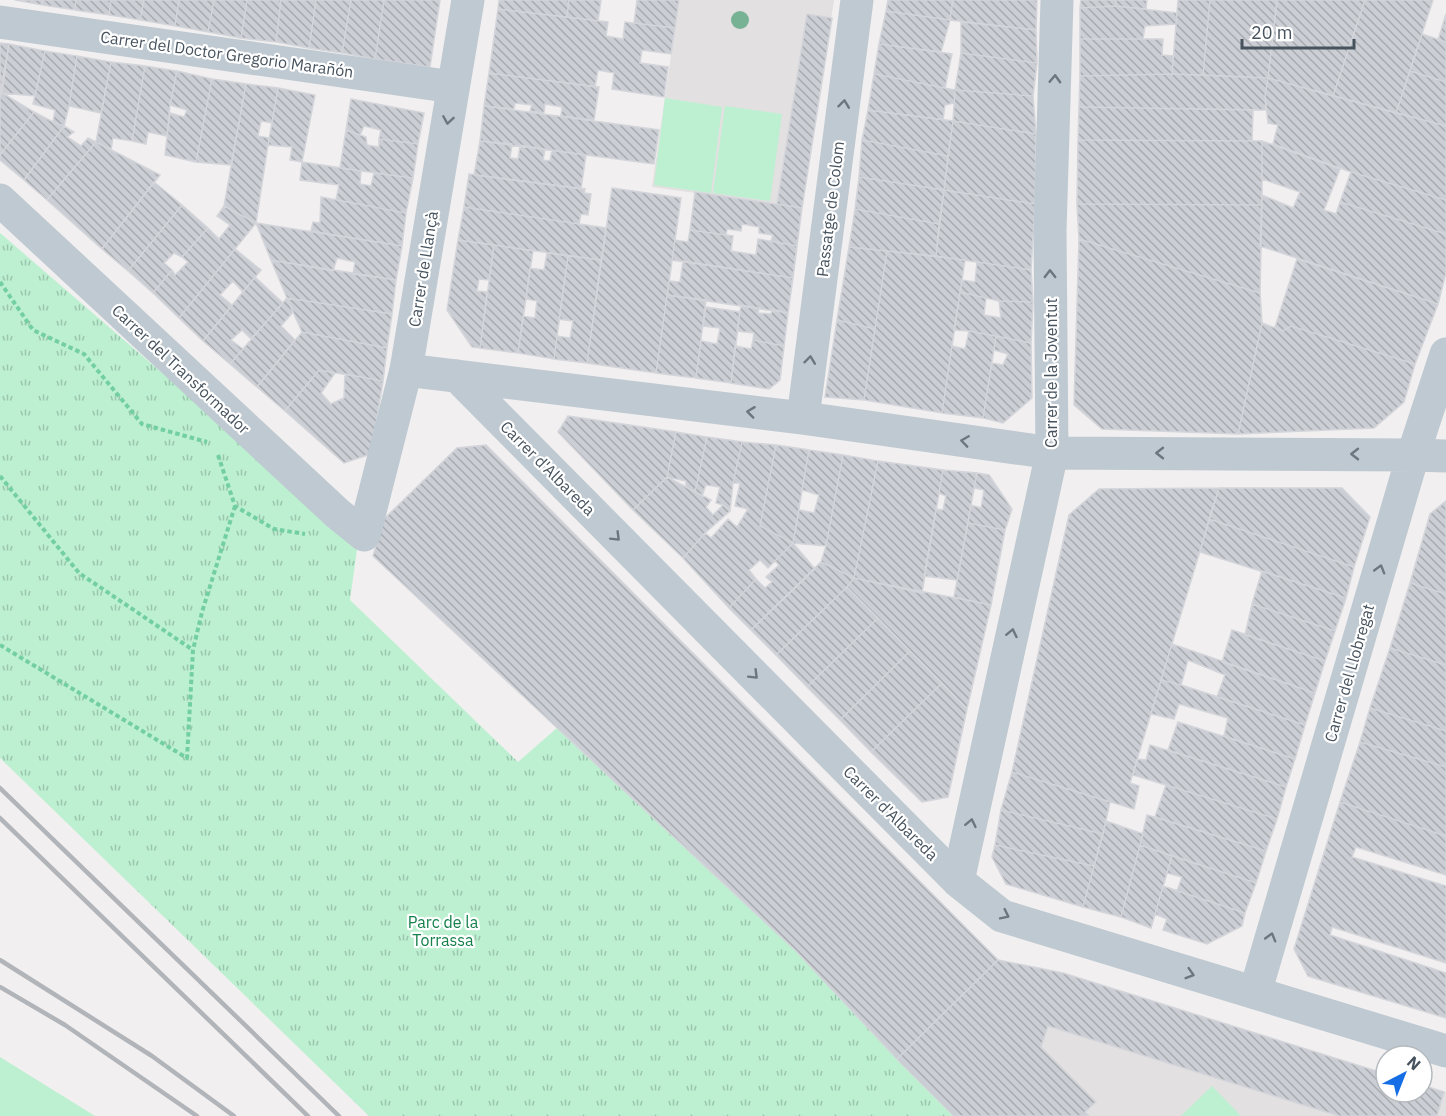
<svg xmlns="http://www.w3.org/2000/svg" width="1446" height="1116" font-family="'IBM Plex Sans',sans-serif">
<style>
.education{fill:#e2e0e1}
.grass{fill:#bcf0d1}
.park{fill:url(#park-tufts)}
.building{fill:url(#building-back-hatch);stroke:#d3d5da;stroke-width:1.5}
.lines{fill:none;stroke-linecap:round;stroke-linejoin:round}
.path{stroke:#73cfa2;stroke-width:4;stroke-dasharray:4.5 3;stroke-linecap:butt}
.pedestrian{stroke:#bfc9d1;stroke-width:33}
.minor{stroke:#bfc9d1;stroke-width:33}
.rail{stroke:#b1b4b9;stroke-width:4.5}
.tree{fill:#78b295}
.oneway{stroke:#6a7680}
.labels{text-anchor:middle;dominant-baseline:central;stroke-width:4.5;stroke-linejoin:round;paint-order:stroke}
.street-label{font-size:16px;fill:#46525d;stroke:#fff}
.park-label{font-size:16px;fill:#15804b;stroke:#fff}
</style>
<defs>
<pattern id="park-tufts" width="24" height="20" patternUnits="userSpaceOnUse" patternTransform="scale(1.5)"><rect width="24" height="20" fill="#bcf0d1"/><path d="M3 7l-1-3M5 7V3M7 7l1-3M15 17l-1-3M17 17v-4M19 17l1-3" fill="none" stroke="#9bc5ad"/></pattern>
<pattern id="building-back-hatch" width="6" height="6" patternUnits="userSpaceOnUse" patternTransform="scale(1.5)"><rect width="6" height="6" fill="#cbced4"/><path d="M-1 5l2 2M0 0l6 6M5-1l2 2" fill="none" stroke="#a7aaaf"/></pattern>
</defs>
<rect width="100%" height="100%" fill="#f1efef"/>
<path class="education" d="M679 0H834L802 208 652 187Z
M998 960 1063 973 1386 1074V1092H1422V1085L1446 1092V1116H954L897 1059Z"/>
<path class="grass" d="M665 98 722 107 711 193 654 185Z
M725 106 782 114 770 201 713 193Z
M0 1057 95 1116H0Z
M1212 1086 1241 1116H1181Z"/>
<path class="park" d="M0 233 358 542 350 600 518 762 557 728 796 951 897 1059 954 1116H369L0 758Z"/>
<path class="building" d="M15 0H43L42 5Z
M43 0H76L75 10 42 5Z
M76 0H111L109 15 75 10Z
M111 0H144L140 20 109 15Z
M144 0H179L175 26 140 20Z
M179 0H214L208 32 175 26Z
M214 0H247L241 38 208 32Z
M247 0H281L276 42 241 38Z
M281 0H316L309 48 276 42Z
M316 0H351L342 53 309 48Z
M351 0H384L375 59 342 53Z
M384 0H440L430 67 375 59Z
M499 0H569L567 17 498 9Z
M569 0H601L598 21 567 17Z
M637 0H679L675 28 634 23Z
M888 0H953L950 20 886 11Z
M953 0H1037L1036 30 950 20Z
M1081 0H1116V6L1080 8Z
M1116 0H1147L1146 9 1116 6Z
M1178 0H1210L1203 75 1172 74Z
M1210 0H1277L1268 78 1203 75Z
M1277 0H1365L1333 96 1268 78Z
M1365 0H1433L1396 113 1333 96Z
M1116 6 1177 13 1176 24 1145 26 1143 39H1080V8Z
M498 9 608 22 606 36 623 39 625 22 675 28 671 54 642 50 640 63 668 67 664 97 612 89 614 73 598 70 595 87 489 73Z
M886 11 950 20 941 52 879 44Z
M807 14 832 18 802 208 777 204Z
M1446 14V42L1438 40Z
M961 22 1036 30 1037 63 961 53Z
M1422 34 1446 42V82L1410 71Z
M1080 39H1163L1162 55 1173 56 1172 74 1080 76Z
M0 43 9 44 0 95Z
M9 44 45 51 35 96 2 93Z
M879 44 952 54 945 88 874 74Z
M45 51 77 56 69 106 64 126 53 122 55 110 33 104Z
M961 53 1037 63 1033 96 955 90Z
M77 56 111 62 101 113 69 106Z
M111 62 145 66 132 141 113 138 111 150 96 142Z
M145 66 177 71 170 105 167 136 148 132 146 144 132 141Z
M177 71 212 79 196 162 165 155 170 113 184 117 187 110 170 105Z
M1410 71 1446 82V126L1396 113Z
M489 73 599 87 594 120 561 116 562 107 545 104 544 113 530 111 532 105 515 103 514 109 484 106Z
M874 74 955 90 954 103 945 105 943 120 868 110Z
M1172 74 1268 78 1265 96 1266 110 1079 107 1080 76Z
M1268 78 1446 126V200L1351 172 1273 144 1278 125 1268 123 1265 96Z
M212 79 246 84 231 165 196 162Z
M246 84 278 88 272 123 261 121 258 136 269 138 256 223 224 206Z
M278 88 315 95 302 162 290 160 292 147 268 145Z
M955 90 1033 96 1036 134 953 121Z
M2 93 34 112 0 155V95Z
M351 99 424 113 418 144 379 139 381 130 364 126 360 135 346 130Z
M484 106 659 130 654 164 480 141Z
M1079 107 1253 110 1252 141 1078 140Z
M868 110 953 121 948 156 862 140Z
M34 112 53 122 64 126 24 180 0 160V155Z
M953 121 1036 134 1035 204 944 190Z
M64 126 74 132 67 137 81 146 88 138 96 142 47 200 24 180Z
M346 130 366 137 367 145 379 147V139L418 144 413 178 340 168Z
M862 140 948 156 944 190 859 177Z
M1078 140 1262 141V205L1077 204Z
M480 141 512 144 510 158 518 159 520 145 545 149 543 160 550 161 552 150 586 155 581 189 474 175Z
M1262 141 1340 169 1324 210 1336 214 1340 202 1446 234V273L1438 304 1260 246 1262 195 1293 208 1300 192 1262 179Z
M96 142 160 175 102 249 47 200Z
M302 162 361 171 360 184 371 186 374 173 413 178 406 213 336 200 339 185 300 180Z
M1351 172 1446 200V234L1340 202Z
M469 174 585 189 584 193 591 194 588 215 581 214 579 224 464 207Z
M859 177 944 190 939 224 855 209Z
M154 182 182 205 128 271 102 249Z
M612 188 681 198 656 373 587 363Z
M944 190 1035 204 1031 270 936 256Z
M695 192 802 208 797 246 771 241 773 235 759 233V227L742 224 741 231 727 229 726 235 690 230Z
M321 197 406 213 402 246 311 231 313 222 320 223Z
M1077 204 1262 205 1260 293 1079 239Z
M182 205 208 228 182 257 174 253 164 263 172 270 153 293 128 271Z
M224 206 256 223 179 318 153 293 172 270 175 275 188 262 182 257 208 228 219 239 230 225 217 216Z
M464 207 606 228 601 260 458 240Z
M855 209 939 224 936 256 849 247Z
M256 223 402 246 396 280 353 274 355 262 337 258 333 271 271 260Z
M690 230 733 236 731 251 756 255 758 239 797 246 793 278 672 260 675 240 688 242Z
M1079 239 1260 293 1262 323 1238 434 1102 429 1074 405Z
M458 240 494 245 489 280 479 279 477 291 487 292 480 348 472 347 447 310Z
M494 245 533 251 518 353 480 348Z
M849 247 887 251 875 329 837 320Z
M235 249 261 270 243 292 233 281 220 295 232 305 203 341 179 318Z
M887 251 965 260 942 413 864 400Z
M547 253 568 256 554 359 518 353 523 316 535 318 537 301 526 299 530 268 544 270Z
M568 256 601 260 587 363 554 359 557 336 570 338 573 321 559 319Z
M1297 259 1438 304 1415 364 1291 326 1283 331 1275 327Z
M271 260 396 280 392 314 287 298Z
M683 261 793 278 788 313 667 295 669 281 680 282Z
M977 262 1031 270 1033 302 999 301 960 292 962 280 975 282Z
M255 277 283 303 251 339 242 330 231 340 243 349 230 364 203 341Z
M960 292 986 298 984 315 1001 318 999 301 1033 302 1031 343 969 331 954 330Z
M667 295 706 300 696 378 656 373Z
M287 298 392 314 387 348 302 332Z
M287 298 293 312 281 326 295 340 257 387 230 364Z
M741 305 759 308 758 313 771 314 772 309 788 313 784 346 753 340 754 333 737 331Z
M706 307 740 312 731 383 696 378 701 341 717 344 720 328 703 326Z
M837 320 875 329 864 400 825 397Z
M1262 323 1283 331 1291 326 1415 364 1404 402 1374 428 1238 434Z
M969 331 996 336 983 418 942 413 952 346 965 349Z
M302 332 387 348 383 381 319 370 285 411 257 387Z
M996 336 1031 343 1032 398 1003 423 983 418 992 363 1003 365 1008 354 994 350Z
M753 340 784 346 780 380 769 389 731 383 735 346 751 349Z
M319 370 335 373 321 393 331 404 344 398 345 374 383 381 371 454 344 463 285 411Z
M568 416 676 432 667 477 633 510 558 432Z
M676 432 707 437 695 492 686 487V481L667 477Z
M707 437 742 442 733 483 730 511 723 505 716 503 720 487 706 485 702 496 695 492Z
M742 442 776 445 760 526 793 543 768 568 760 560 749 570 756 579 729 608 683 558 705 533 711 538 728 519 737 527 748 509 735 506 740 483H733Z
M486 445 998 960 897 1059 796 951 373 556 384 519 457 448Z
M776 445 809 450 793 543 760 526Z
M809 450 843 455 826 546 793 543 799 510 814 513 819 495 802 490Z
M843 455 878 461 854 578 821 562 826 546Z
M878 461 943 470 922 593 854 578Z
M943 470 977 473 957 580 924 576 936 509 943 510 946 496 939 493Z
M977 473 989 475 1012 509 1005 530 968 523 971 505 981 508 984 490 974 488Z
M667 477 711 500 706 507 713 515 723 505 730 511 705 533 683 558 633 510Z
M1219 488 1130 783 1139 786 1134 809 1012 772 1069 515 1099 489Z
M1219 488H1342L1370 517 1354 567 1209 519Z
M1446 501V594L1410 583 1430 514Z
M1209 519 1354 567 1346 598 1200 552Z
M968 523 1005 530 991 605 954 597Z
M793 543 815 569 751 630 729 608 756 579 765 588 772 582 766 577 779 565 775 561Z
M821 562 854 578 847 587 776 655 751 630Z
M1262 571 1346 598 1335 631 1252 604Z
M854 578 991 605 967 709 847 587Z
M1410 583 1446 594V665L1390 648Z
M847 587 878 618 807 687 776 655Z
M1252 604 1335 631 1325 661 1245 635Z
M878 618 910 651 840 720 807 687Z
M1232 630 1325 661 1315 693 1222 662Z
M1172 644 1315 693 1305 725 1217 697 1225 675 1188 660 1181 685 1161 680Z
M1390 648 1446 665V731L1370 708Z
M910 651 942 683 871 752 840 720Z
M1161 680 1181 685 1305 725 1295 759 1224 736 1228 718 1179 704 1174 719 1151 714Z
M942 683 967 709 948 797 922 802 871 752Z
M1370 708 1446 731V767L1360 742Z
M1178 722 1295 759 1286 787 1168 750Z
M1360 742 1446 767V836L1340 802Z
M1150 745 1286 787 1277 819 1133 775 1138 759 1146 760Z
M1012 772 1110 802 1103 834 1001 810Z
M1166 785 1277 819 1266 851 1155 817Z
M1340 802 1446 836V875L1356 847 1352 857 1446 886V963L1332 927 1330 935 1446 973V1018L1308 976 1294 949Z
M1001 810 1103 834 1094 866 995 845Z
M1147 815 1266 851 1256 883 1140 845Z
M1106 821 1143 834 1121 917 1083 907Z
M995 845 1094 866 1083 907 1006 884 992 857Z
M1140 845 1172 856 1151 928 1121 917Z
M1172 856 1256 883 1245 913 1177 891 1182 877 1167 873Z
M1163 886 1245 913 1242 926 1207 944 1163 930 1167 919 1155 914Z
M998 960 1063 973 1386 1074V1092H1422V1085L1444 1092 1437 1116H1339L1048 1026 1041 1047 1096 1102 1085 1112 1089 1116H954L897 1059Z"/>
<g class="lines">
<path class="path" d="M0 282 33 330 84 354 142 424 207 442
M218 455 235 506 274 529 305 534
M0 476 79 573 193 650
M0 645 187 758 193 650 202 612 235 506"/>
<path class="pedestrian" d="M0 200 338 514 364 535 406 370
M1413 455 1446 456"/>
<path class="minor" d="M468 0 406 370 803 418 1052 453 1413 455
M0 22 439 85 453 89
M457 376 958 881 1002 916 1446 1051
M803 418 857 0
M958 881 1052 453 1050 231 1057 0
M1255 993 1413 455 1446 354"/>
<path class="rail" d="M0 788 339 1116
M0 818 308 1116
M0 960 152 1056 234 1116
M0 987 65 1025 197 1116"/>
</g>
<circle class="tree" cx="740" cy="20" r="9"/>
<defs><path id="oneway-chevron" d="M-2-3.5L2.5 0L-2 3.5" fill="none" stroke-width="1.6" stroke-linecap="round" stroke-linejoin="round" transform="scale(1.5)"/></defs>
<g class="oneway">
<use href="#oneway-chevron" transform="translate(1055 79) rotate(-88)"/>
<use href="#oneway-chevron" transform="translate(844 104) rotate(-83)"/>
<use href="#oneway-chevron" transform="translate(448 120) rotate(99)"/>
<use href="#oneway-chevron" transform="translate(1050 274) rotate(-90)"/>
<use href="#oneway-chevron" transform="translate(810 360) rotate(-83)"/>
<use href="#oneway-chevron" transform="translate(751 412) rotate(-173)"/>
<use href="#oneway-chevron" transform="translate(965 441) rotate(-172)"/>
<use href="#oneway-chevron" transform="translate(1160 453) rotate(-180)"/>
<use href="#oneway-chevron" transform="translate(1355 454) rotate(-180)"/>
<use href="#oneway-chevron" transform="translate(616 537) rotate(45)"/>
<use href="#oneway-chevron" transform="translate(1380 569) rotate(-74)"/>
<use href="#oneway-chevron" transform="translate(1012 633) rotate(-78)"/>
<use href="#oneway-chevron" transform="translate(754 675) rotate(45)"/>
<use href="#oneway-chevron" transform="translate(971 823) rotate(-78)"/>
<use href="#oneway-chevron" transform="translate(1005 915) rotate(26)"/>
<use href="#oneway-chevron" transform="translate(1271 937) rotate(-74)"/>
<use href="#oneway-chevron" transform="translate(1190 974) rotate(17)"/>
</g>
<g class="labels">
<g class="street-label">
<text transform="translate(227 54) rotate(8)">Carrer del Doctor Gregorio Marañón</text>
<text transform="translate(830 209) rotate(-83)">Passatge de Colom</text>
<text transform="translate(423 269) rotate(-81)">Carrer de Llançà</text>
<text transform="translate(181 369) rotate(43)">Carrer del Transformador</text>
<text transform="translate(1051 373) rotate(-90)">Carrer de la Joventut</text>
<text transform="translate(548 468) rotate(45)">Carrer d'Albareda</text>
<text transform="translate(1349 673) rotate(-74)">Carrer del Llobregat</text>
<text transform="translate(891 813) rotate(45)">Carrer d'Albareda</text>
</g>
<g class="park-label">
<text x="443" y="922">Parc de la<tspan x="443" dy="18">Torrassa</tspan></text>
</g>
</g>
<g transform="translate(1404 1074) rotate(42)"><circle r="28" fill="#ffffff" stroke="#b5babe" stroke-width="1.5"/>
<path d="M0-4.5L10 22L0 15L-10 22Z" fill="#156ee5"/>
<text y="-9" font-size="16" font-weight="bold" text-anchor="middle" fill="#46525d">N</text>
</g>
<path d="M1242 39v9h112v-9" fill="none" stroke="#46525d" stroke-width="3"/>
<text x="1251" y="39" font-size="18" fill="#46525d" stroke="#ffffff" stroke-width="4.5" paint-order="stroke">20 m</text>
</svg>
